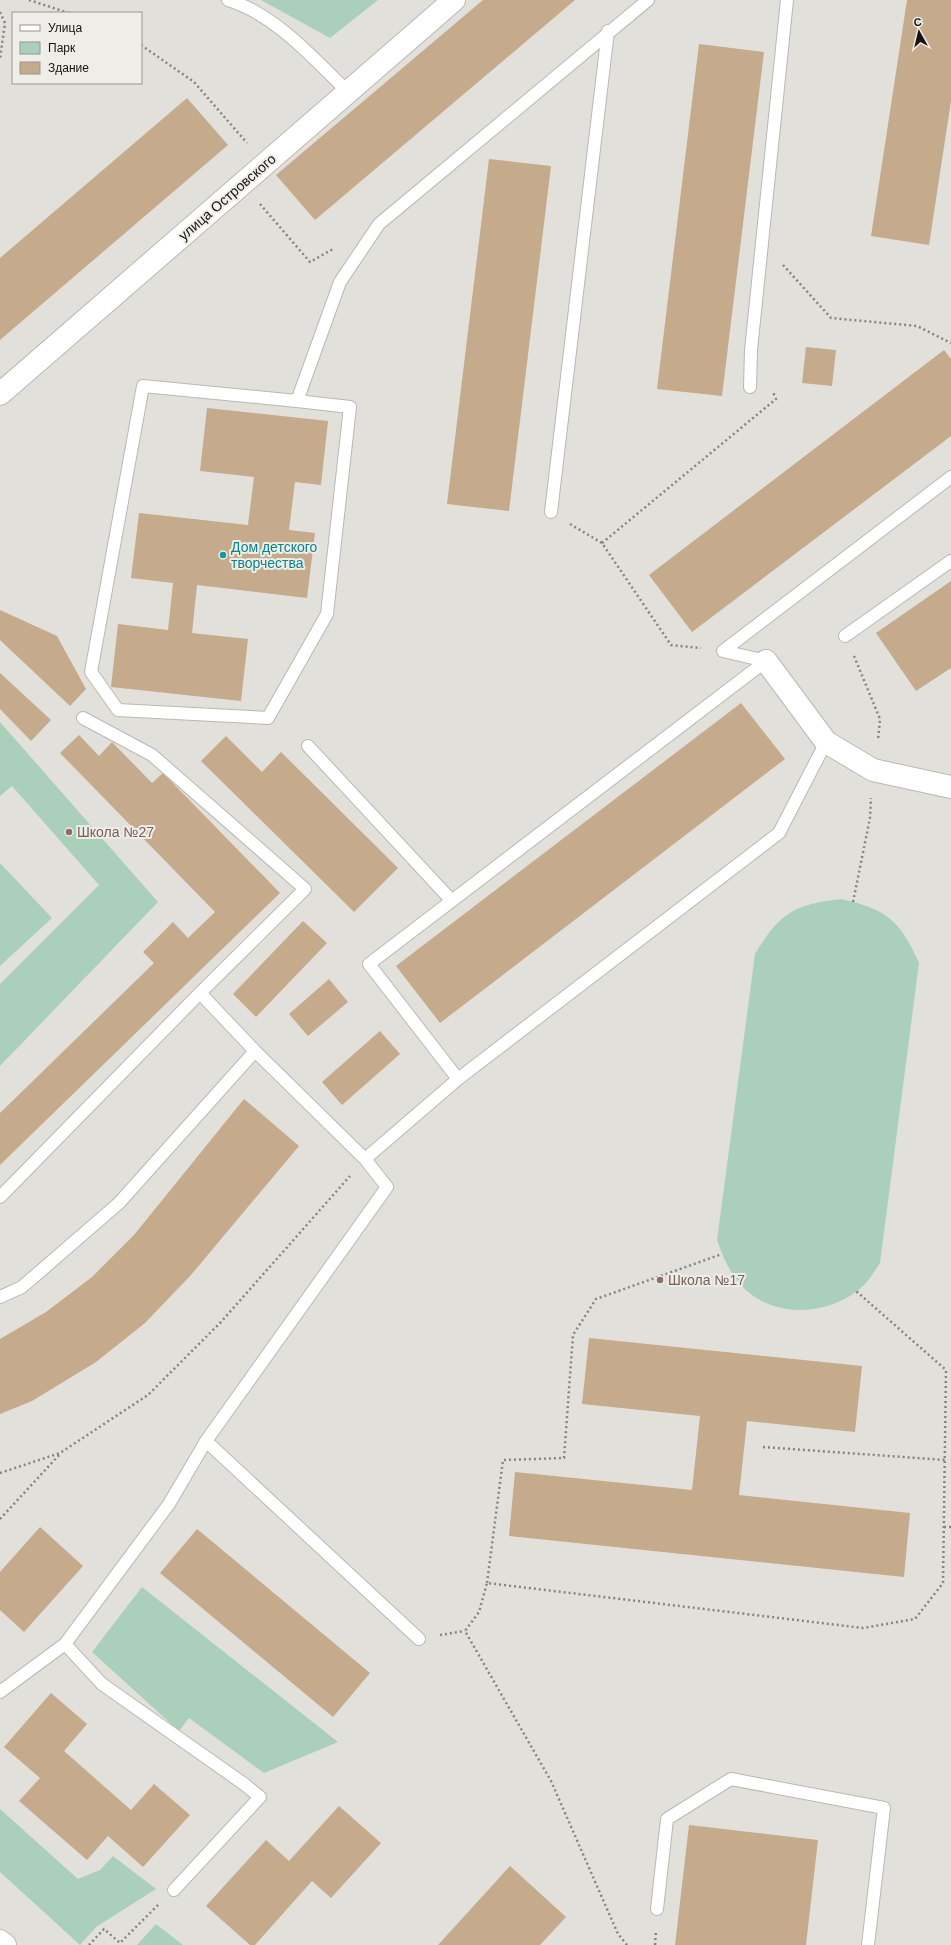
<svg xmlns="http://www.w3.org/2000/svg" width="951" height="1945" font-family="Helvetica,sans-serif">
<style>
.green{fill:#aad0bb}
.building{fill:#c5aa8b}
.lines{fill:none;stroke-linecap:round;stroke-linejoin:round}
.service-casing{stroke:#bab8b3;stroke-width:14}
.minor-casing{stroke:#bab8b3;stroke-width:24}
.path{stroke:#858481;stroke-width:2.5;stroke-dasharray:2 3;stroke-linecap:butt}
.service{stroke:#fff;stroke-width:12}
.minor{stroke:#fff;stroke-width:22}
.culture-dot{fill:#0f9aa8;stroke:#efede8;stroke-width:1.5}
.education-dot{fill:#8d6e63;stroke:#efede8;stroke-width:1.5}
.labels{text-anchor:middle;dominant-baseline:central;stroke-width:4;stroke-linejoin:round;paint-order:stroke}
.street-label{font-size:14px;fill:#141312;stroke:#efede8}
.culture-label{font-size:14px;fill:#0d838f;stroke:#efede8;text-anchor:start}
.education-label{font-size:14px;fill:#785e54;stroke:#efede8;text-anchor:start}
</style>
<rect width="100%" height="100%" fill="#e2e0db"/>
<path class="green" d="M261 0H378L330 38Z
M0 722 158 902 0 1066V984L99 885 12 786 0 796Z
M0 863 52 918 0 966Z
M841 899C886 909 900 920 919 963L880 1263C875 1270 870 1279 864 1285 832 1316 773 1320 742 1286 729 1272 723 1257 717 1240L755 954C779 914 794 904 841 899Z
M142 1587 338 1742 264 1773 189 1718 179 1731 92 1652Z
M0 1809 78 1879 100 1870 113 1856 156 1889 96 1927 80 1945 0 1872Z
M156 1924 183 1945H137Z"/>
<path class="building" d="M483 0H575L315 220 276 175Z
M907 0H951V101L929 245 871 236Z
M699 44 764 52 722 396 657 389Z
M187 98 228 145 0 340V258Z
M489 159 551 166 509 511 447 504Z
M806 347 836 350 832 386 802 383Z
M944 350 951 359V436L692 632 649 575Z
M207 408 328 421 321 485 295 482 289 530 315 533 307 598 197 585 192 633 248 639 241 701 111 687 118 624 168 630 173 583 131 578 139 513 248 525 254 477 200 471Z
M951 581V668L916 691 876 633Z
M0 610 57 636 86 689 70 706 0 640Z
M0 673 51 720 31 741 0 709Z
M741 703 785 759 440 1023 396 966Z
M79 735 99 756 112 742 152 783 163 773 280 893 0 1165V1113L154 963 143 952 173 922 188 938 215 912 60 753Z
M226 736 262 772 281 752 398 868 354 912 201 761Z
M303 921 327 943 256 1017 233 994Z
M329 979 348 1002 308 1036 289 1014Z
M380 1031 400 1054 342 1105 322 1082Z
M244 1099 299 1146 191 1275 145 1323 96 1362 32 1401 0 1414V1339L46 1312 92 1277 134 1235Z
M589 1338 862 1366 855 1432 747 1421 739 1495 910 1513 904 1577 509 1536 515 1472 692 1490 700 1416 582 1404Z
M40 1527 83 1566 24 1632 0 1610V1572Z
M197 1529 370 1673 333 1717 160 1573Z
M51 1693 87 1724 64 1751 131 1810 154 1784 190 1815 143 1867 108 1836 87 1860 19 1801 40 1778 4 1747Z
M339 1806 381 1843 331 1898 312 1881 255 1945H250L206 1906 266 1840 289 1861Z
M689 1825 818 1840 806 1945H675Z
M510 1866 566 1917 540 1945H438Z"/>
<g class="lines">
<defs>
<path id="service" d="M228 0C275 14 314 59 348 92
M750 387 751 350 787 0
M297 401 350 407 327 614 268 718 118 710 91 672 143 386 297 401 340 282 379 224 648 0
M551 512 608 31
M845 636 951 561
M766 661 723 651 951 477
M308 746 452 901
M458 1079 369 964 766 661
M365 1159 458 1079 779 833 826 742
M0 1197 200 993 305 889 152 755 83 718
M0 1297 22 1287 119 1203 255 1051
M206 1441 419 1639
M0 1692 65 1644
M174 1890 260 1797 244 1784 102 1684 65 1644 169 1504 206 1441 387 1187 365 1159 255 1051 200 993
M657 1909 667 1819 731 1779 884 1808 868 1945"/>
<path id="minor" d="M0 394 454 0
M766 661 826 742 873 770 951 787
M0 1941 5 1945"/>
</defs>
<use href="#service" class="service-casing"/>
<use href="#minor" class="minor-casing"/>
<path class="path" d="M29 0 69 13
M0 12 5 23 0 59
M141 45 194 82 247 143
M260 204 310 262 333 249
M783 265 831 318 917 326 951 343
M570 524 602 543 671 645 701 648
M602 543 776 399 773 392
M854 656 880 719 878 740
M853 902 870 818 871 798
M763 1447 945 1460
M0 1473 60 1453 148 1395 221 1322 350 1176
M0 1519 60 1454
M944 1527H951
M487 1583 503 1460 564 1458 573 1335 596 1299 722 1254
M440 1635 465 1631
M89 1945 104 1929 120 1943 158 1905
M627 1945 618 1934 551 1781 465 1631 479 1612 487 1583 863 1628 915 1619 943 1583 946 1370 856 1291
M655 1945 656 1931"/>
<use href="#service" class="service"/>
<use href="#minor" class="minor"/>
</g>
<circle class="culture-dot" cx="223" cy="555" r="4"/>
<g class="education-dot">
<circle cx="69" cy="832" r="4"/>
<circle cx="660" cy="1280" r="4"/>
</g>
<g class="labels">
<g class="street-label">
<text transform="translate(227 197) rotate(-41)">улица Островского</text>
</g>
<g class="culture-label">
<text x="231" y="547">Дом детского<tspan x="231" dy="16">творчества</tspan></text>
</g>
<g class="education-label">
<text x="77" y="832">Школа №27</text>
<text x="668" y="1280">Школа №17</text>
</g>
</g>
<rect x="12" y="12" width="130" height="72" fill="#efede8" stroke="#979692"/>
<rect x="20" y="25" width="20" height="6" fill="#ffffff" stroke="#979692"/>
<text x="48" y="32" font-size="12" fill="#141312">Улица</text>
<rect x="20" y="42" width="20" height="12" fill="#aad0bb" stroke="#979692"/>
<text x="48" y="52" font-size="12" fill="#141312">Парк</text>
<rect x="20" y="62" width="20" height="12" fill="#c5aa8b" stroke="#979692"/>
<text x="48" y="72" font-size="12" fill="#141312">Здание</text>
<g transform="translate(919 32) rotate(352)" stroke="#efede8" stroke-width="3" paint-order="stroke">
<path d="M0-3L7 15L0 10L-7 15Z" fill="#141312"/>
<text y="-6" font-size="11" font-weight="bold" text-anchor="middle" fill="#141312">С</text>
</g>
</svg>
